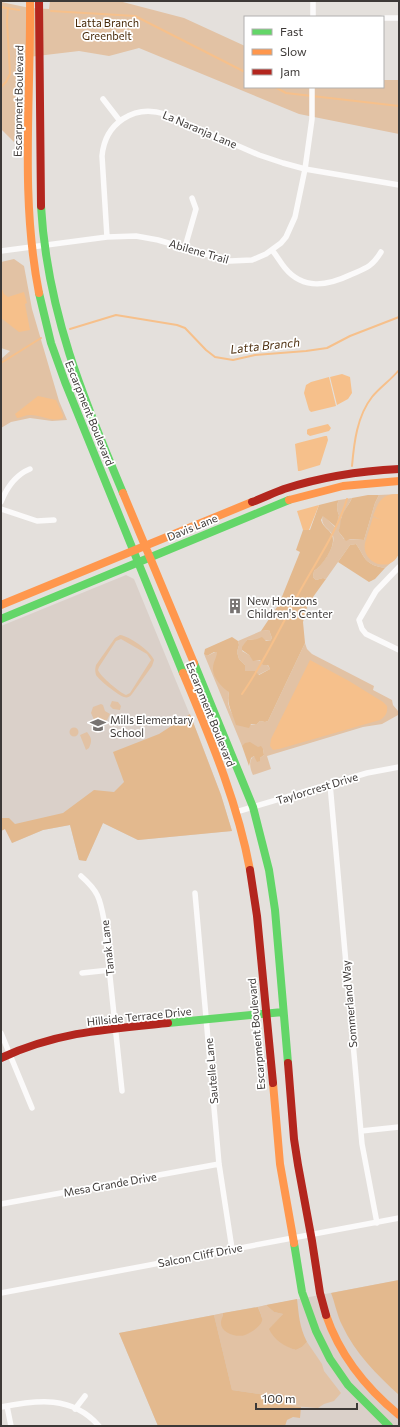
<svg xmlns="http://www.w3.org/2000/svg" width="400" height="1427" font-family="Commissioner,sans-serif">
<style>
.built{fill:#dad0c9}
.green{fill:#e2c2a4;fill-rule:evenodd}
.forest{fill:#e3b98e}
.water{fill:#f6c08b}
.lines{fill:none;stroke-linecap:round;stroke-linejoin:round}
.stream{stroke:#f6c08b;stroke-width:2}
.street{stroke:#fbfafa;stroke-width:5.5}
.fast{stroke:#63d668;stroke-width:8}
.slow{stroke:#ff974d;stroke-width:8}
.jam{stroke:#b3261e;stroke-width:8}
.labels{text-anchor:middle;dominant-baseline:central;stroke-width:3.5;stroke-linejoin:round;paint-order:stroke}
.park-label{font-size:11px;fill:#472908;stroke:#fff}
.street-label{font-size:11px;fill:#3d3937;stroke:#fff}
.poi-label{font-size:11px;fill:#3d3937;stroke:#fff;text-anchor:start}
.water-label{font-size:12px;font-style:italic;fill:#4f3111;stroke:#fff}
</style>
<rect width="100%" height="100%" fill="#e4e0dc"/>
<path class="built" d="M126 575 134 579 199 737 221 795 232 831 138 840 103 823 86 861 79 860 70 825 43 830 12 843 5 829 1 831V626Z
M399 1280V1426H158L119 1333Z"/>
<path class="green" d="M50 1H119L184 18 245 46V87H383V80H399V134L299 114 139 48 109 56 79 51 20 58 14 142 1 129V2L30 8 49 9Z
M14 259 24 266 32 309 59 401 67 420 52 421 30 418 11 422 1 428V359L10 351 1 348V262Z
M399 494V553L396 558 385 568C380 567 374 566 370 563 363 559 361 550 356 544L350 545 326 579 323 578 316 580 313 577 314 571C322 566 336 546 333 536 330 528 319 526 323 515L335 527 339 515C337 511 336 505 339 500L352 498 341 518V527L338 531 344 539 364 540 375 503 379 495Z
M269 630 272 638 270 641 257 639 247 640 242 651 249 655 253 660C260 660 267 662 270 669L258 675 250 671H245V665L239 659 237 652 239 645 238 641 261 631Z
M120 635C129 636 151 651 154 660L152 666 132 694C130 697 127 698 124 697 118 695 99 680 96 675 95 671 95 669 96 665L115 638ZM121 639 147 654 151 660 130 693 126 695C119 692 101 677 98 670L99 667 116 641Z
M305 643 307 649 312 654 374 686 373 690 392 700 393 705 398 711V715L382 724 363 727 267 756 271 769 253 775C250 769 248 760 254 756L260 758 264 755 263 749 242 746 204 654 207 656 217 651V656L229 692C225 706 233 717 242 726 247 726 252 724 257 724L260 721 265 722 268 721Z
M112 701 118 702 121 706 120 710 113 709 110 706Z
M101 704 103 705 105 711 110 714 107 720 96 724 91 713 93 707Z
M69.5 732a4.5 4.5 0 1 1 9 0a4.5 4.5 0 1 1-9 0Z
M87 732C92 738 92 741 89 748L86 750 80 735Z
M266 1305 274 1312 283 1314 270 1329C277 1340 283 1346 296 1350L302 1347 307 1342 322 1364 324 1371 341 1393 334 1401 324 1404 318 1408 293 1406 280 1397 232 1390 214 1315 223 1313 222 1319 238 1335C250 1335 258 1328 262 1317L258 1307Z"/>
<path class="forest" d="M368 495H379L375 503 364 540 350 539 346 541 338 531C341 527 340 523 341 519 343 511 349 505 352 498Z
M339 500C336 505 337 511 339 515L336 527 323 516 321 520C323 527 329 529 332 535 337 546 322 566 314 571L313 577 316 580 323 578 326 579 308 604 303 622 305 643 268 721 265 722 260 721 257 724H251L249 728 236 725C233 714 226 704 229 692 222 688 212 676 213 668 213 662 217 657 217 652H214L207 656 204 654 205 649 232 637 238 641 239 645 237 652 239 659 245 665V671H255L259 675 270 669 268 665H263L260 660 253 661 249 655 242 650V647L247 640 257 639 262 637 266 641H270L272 638 269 630 261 631 279 604 300 552 296 550 303 530H310L319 505Z
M356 544C361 550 363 559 370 563 374 566 380 567 385 568L375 579 369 582 338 562 350 545Z
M190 714 221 795 232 831 138 840 103 823 86 861 79 860 70 825 43 830 12 843 5 829 1 831V818H9L15 824 63 813 94 790 114 792 124 782 113 752 159 734Z
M250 742 258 747 261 746 263 749 264 755 260 758V761L257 762 254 756 251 758 249 766 242 746 245 743Z
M399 1280V1395C377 1375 355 1353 342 1325 337 1315 335 1303 331 1293Z
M297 1299C299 1315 299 1326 307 1342L302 1347 296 1350C285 1347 274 1340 269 1329L283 1314 274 1312 266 1305Z
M258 1307C259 1311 263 1317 262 1321 260 1327 250 1333 245 1335 237 1338 220 1333 221 1322 221 1320 223 1316 223 1313Z
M214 1315 232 1390 280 1397 293 1406 301 1407 300 1418 293 1417 287 1420 285 1426H158L119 1333Z"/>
<path class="water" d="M1 287 4 294 8 297 24 292 27 303 25 304 30 330 19 332 1 318Z
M342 374 350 377 352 393 348 399 337 405 330 377Z
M329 377 336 406 311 412 309 410 304 393 306 385 311 382Z
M38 396 56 400 63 415V418C53 423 40 414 29 415 25 415 21 418 17 418L15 414Z
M328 424 331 428 329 431 310 436 307 434V430L308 429Z
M325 436H327L328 440 320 465 300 471H298L295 444 298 443Z
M399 494C399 508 399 523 399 538 399 542 400 549 399 553 392 574 361 564 365 543L373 517 381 520 373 516C379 501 381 494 399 494Z
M319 505 309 530H303L297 511Z
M310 660 349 681 383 702 387 706C388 713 385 717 380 720L279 749 273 750 270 746 271 739Z"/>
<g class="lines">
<path class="stream" d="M1 7 19 10
M51 11 135 16 245 72
M1 87 6 82 10 74 7 21 8 8
M275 87 286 93 399 106
M70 329 116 315 177 325 185 328 206 350 215 357 233 360 255 355 306 351 327 348 350 336 399 317
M1 363 41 338
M352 466C354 443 357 416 372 397 380 387 391 380 399 370
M242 694C265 661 281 626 300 591 317 560 337 532 347 499"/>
<path class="street" d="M313 17V1
M383 18H399
M103 99 120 121
M107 237 102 156C105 123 134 104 165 114L259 155 283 163 305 169 399 185
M185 247 196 209 192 198
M272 250C277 256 280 262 285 268 303 290 327 286 350 275 366 268 372 267 381 252
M1 251 107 237 136 236 158 240 230 261 252 260 266 254 281 243 286 237 295 217 305 169 312 119V87
M1 502C7 487 15 475 30 469
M1 509 37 521 54 520
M399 567 376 591 359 620 362 629 366 634 399 650
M330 784 362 1144 377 1223
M236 812 367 773 399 767
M81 876C98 891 100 898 104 920L122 1091
M195 893 219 1164 232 1249
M82 973 110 970
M1 1033 32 1108
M361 1131 399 1127
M1 1204 219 1164
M1 1293 399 1218
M7 1406 11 1426
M1 1407C37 1400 72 1395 99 1426
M75 1409 85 1396"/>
<path class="fast" d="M41 206C47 311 83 398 123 493
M39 293 51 343 65 382 183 673
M1 619 289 500
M194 663 253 807 269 870 275 910 288 1063
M168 1023 283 1012
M294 1243 302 1292 316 1331 330 1359 348 1385 389 1426"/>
<path class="slow" d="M30 1C31 98 20 197 39 293
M123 493 194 663
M289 500 343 486 399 481
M1 605 252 502
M183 673C210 738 237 800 250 870
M273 1083 280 1164 294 1243
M326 1315C340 1356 366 1388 399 1415"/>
<path class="jam" d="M39 1 41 206
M252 502C263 498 273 493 284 489 321 477 360 471 399 469
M250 870 257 916 273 1083
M1 1058C57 1032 107 1029 168 1023
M288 1063 294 1139 298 1165 312 1241 320 1293 326 1315"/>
</g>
<defs>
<symbol id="building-bare" viewBox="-9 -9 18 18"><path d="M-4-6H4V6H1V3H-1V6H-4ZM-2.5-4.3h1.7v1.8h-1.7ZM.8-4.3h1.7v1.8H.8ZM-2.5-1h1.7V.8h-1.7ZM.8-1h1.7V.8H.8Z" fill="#777371" stroke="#fff" stroke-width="2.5" paint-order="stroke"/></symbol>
<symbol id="school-bare" viewBox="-9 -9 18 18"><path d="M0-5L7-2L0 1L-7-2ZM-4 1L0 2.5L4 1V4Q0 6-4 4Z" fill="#777371" stroke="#fff" stroke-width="2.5" paint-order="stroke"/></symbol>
</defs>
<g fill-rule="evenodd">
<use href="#building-bare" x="224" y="595" width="22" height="22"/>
<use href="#school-bare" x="87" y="714" width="22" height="22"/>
</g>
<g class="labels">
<g class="park-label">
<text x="107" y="22">Latta Branch<tspan x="107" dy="13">Greenbelt</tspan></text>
</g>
<g class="street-label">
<text transform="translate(18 101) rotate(-89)">Escarpment Boulevard</text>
<text transform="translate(200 129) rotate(23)">La Naranja Lane</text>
<text transform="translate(199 251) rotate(16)">Abilene Trail</text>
<text transform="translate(90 413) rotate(68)">Escarpment Boulevard</text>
<text transform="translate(192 527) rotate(-22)">Davis Lane</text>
<text transform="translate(211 714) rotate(68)">Escarpment Boulevard</text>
<text transform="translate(317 788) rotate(-17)">Taylorcrest Drive</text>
<text transform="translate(107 948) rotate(-96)">Tanak Lane</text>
<text transform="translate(349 1004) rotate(-95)">Sommerland Way</text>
<text transform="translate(139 1016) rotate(-6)">Hillside Terrace Drive</text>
<text transform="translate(256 1034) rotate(-95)">Escarpment Boulevard</text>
<text transform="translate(211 1071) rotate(-95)">Sautelle Lane</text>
<text transform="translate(110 1184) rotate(-10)">Mesa Grande Drive</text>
<text transform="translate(200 1255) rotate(-11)">Salcon Cliff Drive</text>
</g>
<g class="poi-label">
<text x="247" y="600">New Horizons<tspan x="247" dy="13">Children's Center</tspan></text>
<text x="110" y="719">Mills Elementary<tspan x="110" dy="13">School</tspan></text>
</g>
<g class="water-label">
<text transform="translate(265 345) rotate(-6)">Latta Branch</text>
</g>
</g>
<rect width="400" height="1427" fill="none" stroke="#3d3937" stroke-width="4"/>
<rect x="244" y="16" width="140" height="72" fill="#ffffff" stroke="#b1b0af"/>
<rect x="252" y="29" width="20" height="6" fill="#63d668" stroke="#b1b0af"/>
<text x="280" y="36" font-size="12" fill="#3d3937">Fast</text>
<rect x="252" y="49" width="20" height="6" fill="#ff974d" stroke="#b1b0af"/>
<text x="280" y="56" font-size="12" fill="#3d3937">Slow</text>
<rect x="252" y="69" width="20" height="6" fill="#b3261e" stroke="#b1b0af"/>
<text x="280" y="76" font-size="12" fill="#3d3937">Jam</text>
<path d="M256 1403v6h101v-6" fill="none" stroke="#3d3937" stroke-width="2"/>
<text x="262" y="1403" font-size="12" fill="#3d3937" stroke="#ffffff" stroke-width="3" paint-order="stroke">100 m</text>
</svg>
